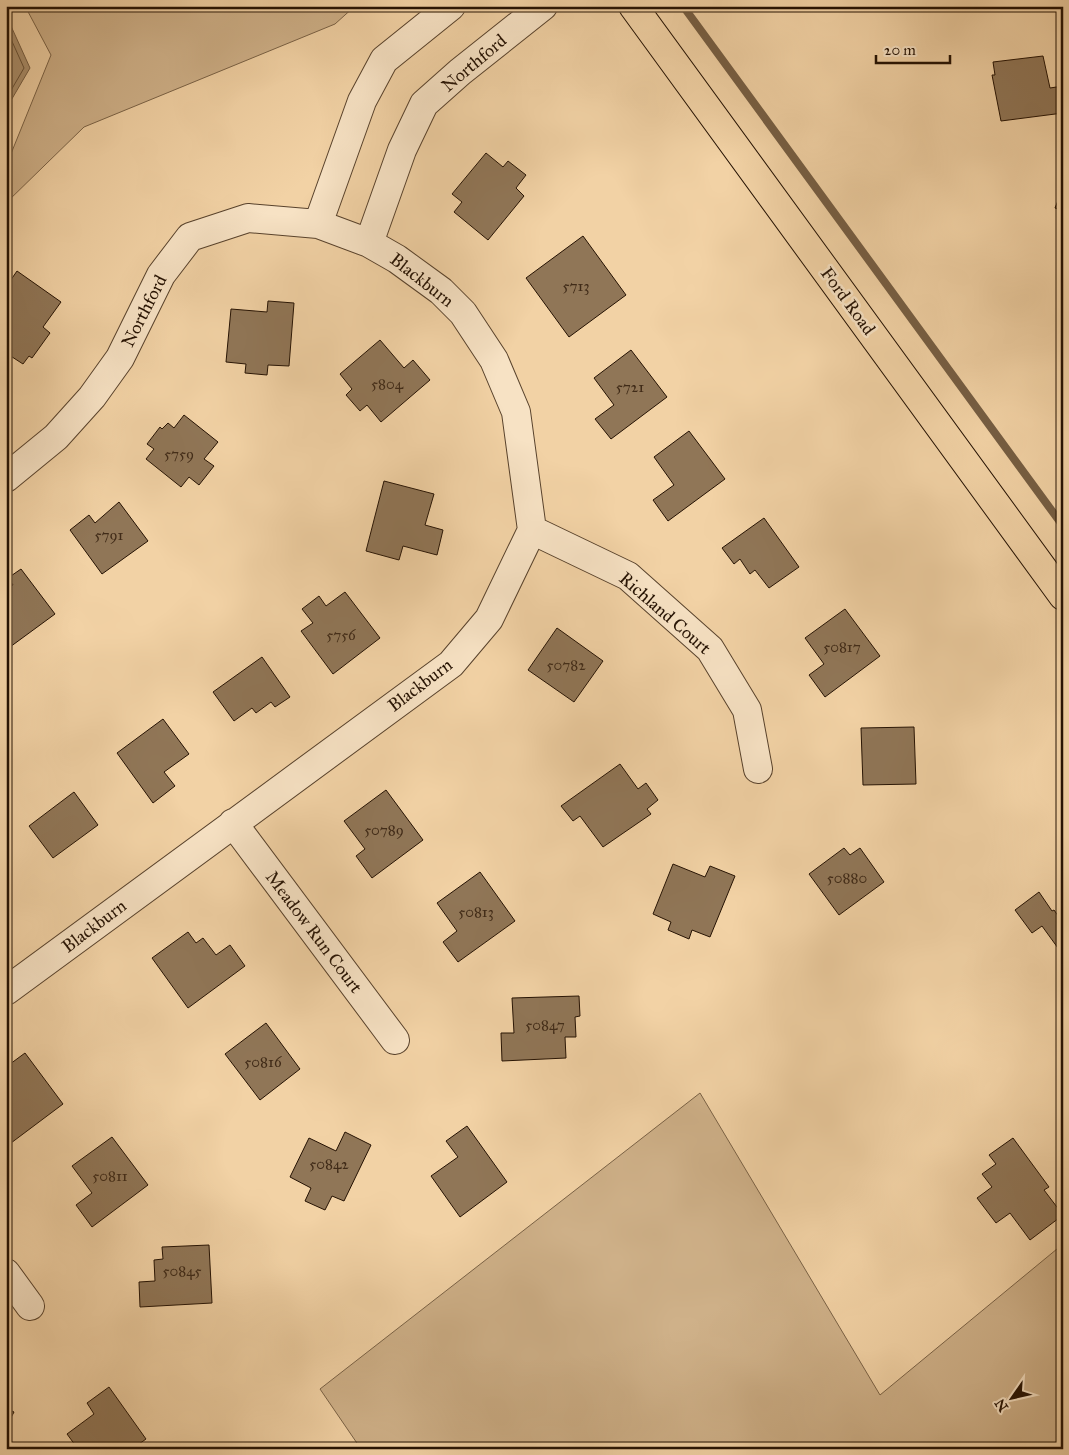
<svg xmlns="http://www.w3.org/2000/svg" width="1069" height="1455" font-family="'IM FELL Great Primer',serif">
<style>
.green{fill:#cfb189;stroke:#7a6246}
.water{fill:#ac916e;stroke:#765e43}
.lines{fill:none;stroke-linecap:round;stroke-linejoin:round}
.shore{stroke:#685238;stroke-width:1}
.stream{stroke:#765e43;stroke-width:8}
.building{fill:#907657;stroke:#251203}
.minor-casing{stroke:#58422c;stroke-width:30}
.major-casing{stroke:#251203;stroke-width:30}
.minor{stroke:#f7e2c4;stroke-width:28}
.major{stroke:#f2d2a5;stroke-width:28}
.labels{text-anchor:middle;dominant-baseline:central;stroke-width:5;stroke-linejoin:round;paint-order:stroke}
.number-label{font-size:15px;fill:#402b18}
.street-label{font-size:18px;fill:#251203;stroke:#f7e2c4}
</style>
<rect width="100%" height="100%" fill="#f2d2a5"/>
<filter id="stains"><feTurbulence type="fractalNoise" baseFrequency=".004" numOctaves="4"/><feColorMatrix values="0 0 0 0 .2 0 0 0 0 .09 0 0 0 0 .02 0 0 0 .5 -.17"/></filter>
<radialGradient id="worn" r=".72"><stop offset=".6" stop-color="#630" stop-opacity="0"/><stop offset="1" stop-color="#630" stop-opacity=".3"/></radialGradient>
<path class="green" d="M25 6H355L335 24 84 127 6 203V166L51 55Z
M700 1093 880 1395 1063 1244V1449H361L320 1389Z"/>
<path class="water" d="M6 15 30 68 6 109Z"/>
<g class="lines">
<path class="shore" d="M6 28 24 68 6 99"/>
<path class="stream" d="M683 6 1063 526"/>
</g>
<path class="building" d="M1043 56 1050 88 1063 86V113L1001 121 992 75H995L993 62Z
M486 153 503 167 508 161 526 175 516 188 524 196 488 240 454 212 462 202 452 194Z
M1063 188V211L1055 208Z
M583 236 626 295 569 337 526 278Z
M17 271 61 302 43 327 50 333 32 358 29 356 23 364 6 353V287Z
M268 301 294 303 289 366 268 365 267 375 245 373 246 364 226 362 231 309 267 312Z
M380 340 404 368 413 360 430 380 381 422 367 405 360 411 346 395 352 389 340 374Z
M631 350 667 397 611 439 595 419 614 405 594 378Z
M184 415 218 442 204 459 214 466 199 485 189 477 181 487 146 459 154 449 147 444 160 427 162 429 168 423 174 428Z
M689 431 725 479 668 521 653 500 674 485 654 457Z
M384 481 434 494 425 525 443 530 437 555 403 546 399 560 366 551Z
M119 502 148 541 102 574 70 530 89 515 95 523Z
M764 518 799 567 769 588 755 570 750 574 740 559 734 564 722 548Z
M21 569 55 614 10 647 6 643V589L13 585 8 578Z
M345 592 380 638 333 674 301 631 313 623 302 609 319 596 326 606Z
M845 609 880 656 825 697 809 675 824 664 805 638Z
M557 628 603 661 574 702 528 670Z
M262 657 290 697 275 707 271 702 256 713 252 708 234 721 213 692Z
M163 719 189 754 164 772 175 786 153 803 117 753Z
M914 727 916 784 863 785 861 728Z
M620 764 638 789 646 783 658 800 647 809 651 814 603 847 580 816 573 821 561 806Z
M386 790 423 840 372 878 356 856 365 849 344 821Z
M74 792 98 825 53 858 29 826Z
M844 848 850 855 860 848 884 882 839 915 809 874Z
M673 864 705 877 710 866 735 876 710 937 692 930 689 939 668 930 671 922 653 914Z
M480 872 515 921 458 962 443 942 457 931 437 903Z
M1039 892 1052 911 1054 910 1059 917 1063 914V955L1042 926 1032 933 1015 910Z
M188 932 196 943 203 938 216 955 230 945 245 966 188 1008 152 958Z
M579 996 580 1016 575 1017 576 1037H565L566 1058 502 1061 501 1033H514L512 998Z
M266 1023 300 1069 260 1100 225 1054Z
M25 1053 63 1104 11 1143 6 1137V1067Z
M467 1126 507 1182 460 1217 431 1176 458 1157 446 1141Z
M345 1132 371 1145 344 1201 332 1196 325 1210 305 1201 311 1188 290 1177 309 1138 336 1151Z
M112 1137 148 1185 92 1227 76 1205 92 1193 72 1166Z
M1013 1138 1049 1187 1044 1190 1063 1215 1030 1240 1010 1213 996 1223 977 1198 992 1187 982 1174 996 1164 989 1155Z
M209 1245 212 1303 140 1307 139 1282 155 1281 154 1260 163 1259 162 1247Z
M109 1387 146 1439 132 1449H78L67 1434 94 1414 87 1403Z
M6 1408 14 1412 6 1427Z"/>
<g class="lines">
<defs>
<path id="minor" d="M318 224 362 101 384 60 451 6
M369 243 402 150 424 104 460 72 543 6
M6 478 56 437 92 397 120 358 161 275 190 237 248 218 318 224 369 243 397 259 441 291 463 313 494 360 516 412 532 530 489 619 451 664 6 991
M532 530 628 576 710 649 747 710 758 769
M233 823 395 1040
M6 1273 30 1306"/>
<path id="major" d="M633 6 1063 596"/>
</defs>
<use href="#minor" class="minor-casing"/>
<use href="#major" class="major-casing"/>
<use href="#minor" class="minor"/>
<use href="#major" class="major"/>
</g>
<g class="labels">
<g class="number-label">
<text x="576" y="286">5713</text>
<text x="387" y="384">5804</text>
<text x="630" y="387">5721</text>
<text x="179" y="454">5759</text>
<text x="109" y="535">5791</text>
<text x="341" y="635">5756</text>
<text x="842" y="647">50817</text>
<text x="566" y="665">50782</text>
<text x="384" y="830">50789</text>
<text x="847" y="878">50880</text>
<text x="476" y="912">50813</text>
<text x="545" y="1025">50847</text>
<text x="263" y="1062">50816</text>
<text x="329" y="1164">50842</text>
<text x="110" y="1176">50811</text>
<text x="182" y="1271">50845</text>
</g>
<g class="street-label">
<text transform="translate(474 63) rotate(-40)">Northford</text>
<text transform="translate(422 280) rotate(38)">Blackburn</text>
<text transform="translate(848 301) rotate(54)">Ford Road</text>
<text transform="translate(144 311) rotate(-63)">Northford</text>
<text transform="translate(665 613) rotate(41)">Richland Court</text>
<text transform="translate(420 685) rotate(-37)">Blackburn</text>
<text transform="translate(94 926) rotate(-37)">Blackburn</text>
<text transform="translate(314 932) rotate(53)">Meadow Run Court</text>
</g>
</g>
<rect width="1069" height="1455" fill="none" stroke="#f2d2a5" stroke-width="25"/>
<rect x="8" y="8" width="1054" height="1440" fill="none" stroke="#251203" stroke-width="2.5"/>
<rect x="12" y="12" width="1044" height="1430" fill="none" stroke="#251203"/>
<g transform="translate(1012 1398) rotate(236)" stroke="#f7e2c4" stroke-width="4" paint-order="stroke">
<path d="M0-4L9 19L0 12L-9 19Z" fill="#251203"/>
<text y="-8" font-size="14" font-weight="bold" text-anchor="middle" fill="#251203">N</text>
</g>
<path d="M876 55v8h74v-8" fill="none" stroke="#251203" stroke-width="2.5"/>
<text x="884" y="55" font-size="15" fill="#251203" stroke="#f7e2c4" stroke-width="4" paint-order="stroke">20 m</text>
<rect width="100%" height="100%" filter="url(#stains)"/>
<rect width="100%" height="100%" fill="url(#worn)"/>
</svg>
